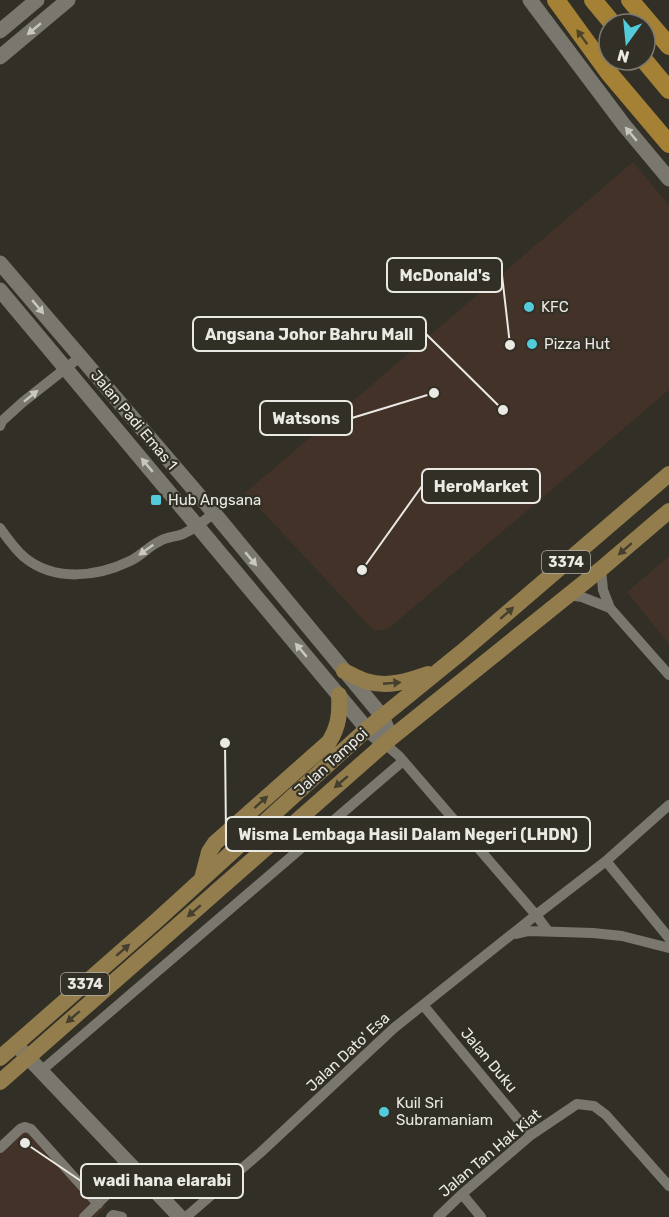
<svg xmlns="http://www.w3.org/2000/svg" width="669" height="1217" font-family="Rubik,sans-serif">
<style>
.commercial{fill:#433228}
.lines{fill:none;stroke-linecap:round;stroke-linejoin:round}
.street{stroke:#7a786e;stroke-width:10}
.secondary{stroke:#7a786e;stroke-width:15}
.primary{stroke:#937d4c;stroke-width:16}
.highway{stroke:#a48135;stroke-width:18}
.oneway{fill:#c8c7c0}
.oneway2{fill:#4e442a}
.oneway3{fill:#453f2e}
.poi-dot{fill:#53cbdb;stroke:#312f26;stroke-width:2}
.labels{text-anchor:middle;dominant-baseline:central;stroke-width:4.5;stroke-linejoin:round;paint-order:stroke}
.shield{fill:#312f26;stroke:#b2b1aa;stroke-width:1.5}
.shield-label{font-size:14px;font-weight:bold;fill:#eae9e3}
.poi-label{font-size:15px;fill:#eae9e3;stroke:#312f26;text-anchor:start}
.street-label{font-size:15px;fill:#eae9e3;stroke:#312f26}
.leader{fill:none;stroke:#eae9e3;stroke-width:2}
.callout-dot{fill:#eae9e3;stroke:#312f26;stroke-width:2}
.callout{fill:#312f26;stroke:#eae9e3;stroke-width:2}
.callout-label{font-size:16px;text-anchor:middle;font-weight:bold;fill:#eae9e3}
</style>
<rect width="100%" height="100%" fill="#312f26"/>
<path class="commercial" d="M633 162 669 205V390L388 629 374 631 245 493Z
M669 556V644L627 592Z
M22 1122 32 1125 106 1207 95 1217H0V1141Z"/>
<g class="lines">
<path class="street" d="M0 426 2 421 23 402 80 357
M0 528C7 538 15 549 24 557 54 582 97 577 130 561 141 556 149 546 160 541 167 537 175 537 183 534 194 529 204 521 214 513
M601 569 603 590 610 608 669 675
M568 595 582 597 610 608
M385 744 399 756 536 915 548 931
M606 861 669 938
M516 934 529 931 593 933 622 936 669 948
M423 1005 531 1135
M41 1071 403 761
M0 1148 20 1129 25 1127 31 1129 98 1204
M462 1194 481 1217
M84 1217 134 1168
M111 1217 113 1215 122 1217
M186 1217 260 1153 394 1028 536 915 606 861 669 805
M438 1217 462 1194 531 1135 577 1104 594 1106 606 1115 669 1186"/>
<path class="secondary" d="M530 0 624 125 669 179
M0 31 37 0
M0 57 68 0
M0 263 214 513 382 716 391 738
M0 290 367 729 385 744
M21 1050 180 1217"/>
<path class="primary" d="M344 671C351 674 358 679 366 681 387 688 408 681 428 674
M202 879 209 852 215 843 329 742C339 726 340 713 339 695
M0 1058 154 923 367 729 463 651 669 474
M0 1082 391 738 601 569 669 511"/>
<path class="highway" d="M556 0 609 73 669 144
M593 0 613 24
M630 0 669 46
M644 60 669 90"/>
</g>
<defs><path id="oneway-solid" d="M-6-.8H1V-3.2L6.5 0L1 3.2V.8H-6Z" transform="scale(1.5)"/></defs>
<g class="oneway">
<use href="#oneway-solid" transform="translate(34 29) rotate(140)"/>
<use href="#oneway-solid" transform="translate(631 134) rotate(-130)"/>
<use href="#oneway-solid" transform="translate(38 307) rotate(50)"/>
<use href="#oneway-solid" transform="translate(31 396) rotate(-39)"/>
<use href="#oneway-solid" transform="translate(147 465) rotate(-130)"/>
<use href="#oneway-solid" transform="translate(146 550) rotate(144)"/>
<use href="#oneway-solid" transform="translate(251 559) rotate(50)"/>
<use href="#oneway-solid" transform="translate(301 650) rotate(-130)"/>
</g>
<use class="oneway2" href="#oneway-solid" transform="translate(582 37) rotate(-126)"/>
<g class="oneway3">
<use href="#oneway-solid" transform="translate(625 549) rotate(139)"/>
<use href="#oneway-solid" transform="translate(507 613) rotate(-41)"/>
<use href="#oneway-solid" transform="translate(392 683) rotate(-5)"/>
<use href="#oneway-solid" transform="translate(341 782) rotate(139)"/>
<use href="#oneway-solid" transform="translate(261 802) rotate(-42)"/>
<use href="#oneway-solid" transform="translate(194 911) rotate(139)"/>
<use href="#oneway-solid" transform="translate(123 950) rotate(-41)"/>
<use href="#oneway-solid" transform="translate(73 1017) rotate(139)"/>
</g>
<g class="poi-dot">
<circle cx="529" cy="307" r="6"/>
<circle cx="532" cy="344" r="6"/>
<rect x="150" y="494" width="12" height="12" rx="3"/>
<circle cx="384" cy="1112" r="6"/>
</g>
<g class="labels">
<g class="shield">
<rect x="542" y="551" width="48" height="22" rx="4.5"/>
<rect x="61" y="973" width="48" height="22" rx="4.5"/>
</g>
<g class="shield-label">
<text x="566" y="562">3374</text>
<text x="85" y="984">3374</text>
</g>
<g class="poi-label">
<text x="541" y="307">KFC</text>
<text x="544" y="344">Pizza Hut</text>
<text x="168" y="500">Hub Angsana</text>
<text x="396" y="1103">Kuil Sri<tspan x="396" dy="17">Subramaniam</tspan></text>
</g>
<g class="street-label">
<text transform="translate(134 420) rotate(50)">Jalan Padi Emas 1</text>
<text transform="translate(331 762) rotate(-42)">Jalan Tampoi</text>
<text transform="translate(348 1052) rotate(-43)">Jalan Dato' Esa</text>
<text transform="translate(489 1060) rotate(50)">Jalan Duku</text>
<text transform="translate(490 1153) rotate(-40)">Jalan Tan Hak Kiat</text>
</g>
</g>
<path class="leader" d="M510 345L502 275M503 410L426 334M434 393L352 418M362 570L422 486M225 743L226 834M25 1143L81 1181"/>
<g class="callout-dot">
<circle cx="510" cy="345" r="6"/>
<circle cx="503" cy="410" r="6"/>
<circle cx="434" cy="393" r="6"/>
<circle cx="362" cy="570" r="6"/>
<circle cx="225" cy="743" r="6"/>
<circle cx="25" cy="1143" r="6"/>
</g>
<g class="callout">
<rect x="387" y="258" width="115" height="34" rx="6"/>
<rect x="193" y="317" width="233" height="34" rx="6"/>
<rect x="260" y="401" width="92" height="34" rx="6"/>
<rect x="422" y="469" width="118" height="34" rx="6"/>
<rect x="226" y="817" width="364" height="34" rx="6"/>
<rect x="81" y="1164" width="162" height="34" rx="6"/>
</g>
<g class="callout-label">
<text x="445" y="281">McDonald's</text>
<text x="309" y="340">Angsana Johor Bahru Mall</text>
<text x="306" y="424">Watsons</text>
<text x="481" y="492">HeroMarket</text>
<text x="408" y="840">Wisma Lembaga Hasil Dalam Negeri (LHDN)</text>
<text x="162" y="1186">wadi hana elarabi</text>
</g>
<g transform="translate(627 42) rotate(195)"><circle r="28" fill="#312f26" stroke="#7b7972" stroke-width="1.5"/>
<path d="M0-4.5L10 22L0 15L-10 22Z" fill="#53cbdb"/>
<text y="-9" font-size="16" font-weight="bold" text-anchor="middle" fill="#eae9e3">N</text>
</g>
</svg>
